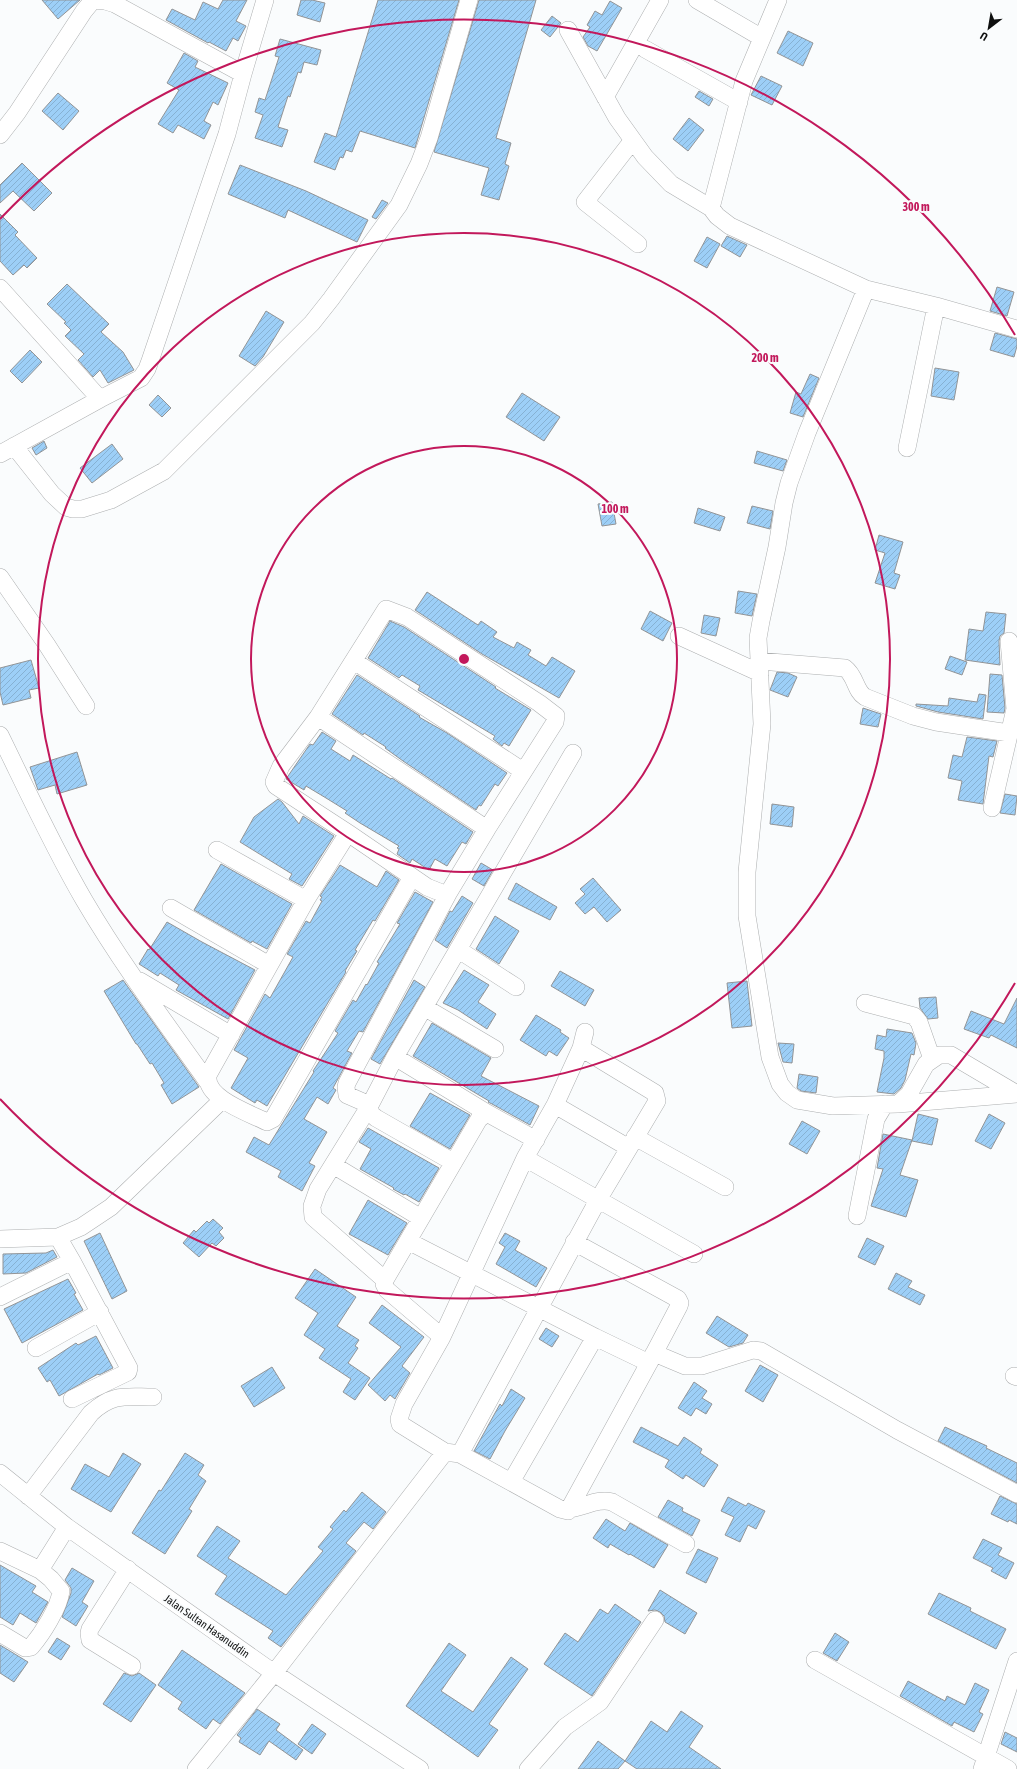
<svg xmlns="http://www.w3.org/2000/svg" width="1017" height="1769" font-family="'Asap Condensed',sans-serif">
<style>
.building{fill:url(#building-hatch);stroke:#929496}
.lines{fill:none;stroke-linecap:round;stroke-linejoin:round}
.minor-casing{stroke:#adafb0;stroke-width:18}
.minor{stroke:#fff;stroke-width:17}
.ring{fill:none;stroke:#c2185b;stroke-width:2}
.labels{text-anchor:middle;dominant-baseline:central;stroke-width:4;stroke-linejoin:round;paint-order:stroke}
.street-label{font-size:11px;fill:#0e0f0f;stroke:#fafcfd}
.centre{fill:#c2185b;stroke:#fafcfd;stroke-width:2}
.ring-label{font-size:12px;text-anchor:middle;font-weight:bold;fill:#c2185b;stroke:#fafcfd;stroke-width:4;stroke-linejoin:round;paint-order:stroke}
</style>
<defs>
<pattern id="building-hatch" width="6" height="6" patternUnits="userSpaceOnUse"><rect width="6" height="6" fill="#9dcff7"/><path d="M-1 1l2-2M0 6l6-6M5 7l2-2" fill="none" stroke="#86b1d3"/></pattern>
</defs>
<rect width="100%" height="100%" fill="#fafcfd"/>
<path class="building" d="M42 0H80L58 19Z
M223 0H247L236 21 246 26 238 41 233 38 226 51 209 42 208 43 166 20 172 9 195 20 203 2 218 9Z
M301 0H312L325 3 320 22 297 15Z
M378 0H459L415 148 360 131 352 152 346 150 343 158 340 157 335 170 314 162 325 133 336 137Z
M479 0H536L496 138 511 143 505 164 509 166 499 200 481 195 489 168 434 152Z
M610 1 622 8 597 51 588 46 583 37 590 27 587 25 595 11 602 15Z
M552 16 561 23 550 37 541 30Z
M788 31 813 43 803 66 777 53Z
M280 39 321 50 317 65 304 62 301 73 298 72 290 97 288 96 278 127 288 130 282 147 255 138 263 115 255 112 259 98 265 100 279 57 275 56Z
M184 53 198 61 195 67 228 83 218 105 213 102 204 121 211 125 204 139 178 125 173 133 158 124 179 90 167 83Z
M761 76 782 86 772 105 751 95Z
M699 91 713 99 709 106 695 97Z
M58 93 79 111 63 130 42 111Z
M689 118 704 130 688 151 673 139Z
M22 163 52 193 34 211 13 191 0 203V185Z
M240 165 306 191 368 220 357 242 288 210 285 218 228 194Z
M382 200 388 203 376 219 372 217Z
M0 214 18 232 15 235 37 258 27 268 24 265 13 275 0 261Z
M727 236 747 245 740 257 721 246Z
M707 237 720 244 707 268 694 261Z
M67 284 109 324 101 332 123 352 134 370 108 383 100 370 93 377 78 360 84 354 65 336 71 330 64 323 66 322 47 304Z
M997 287 1014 292 1007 316 990 311Z
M266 311 284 322 263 357 255 366 239 356Z
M995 333 1017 339V346L1014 357 990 350Z
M30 350 42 362 22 383 10 371Z
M935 368 959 372 954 400 931 396Z
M810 374 819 378 803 417 790 413 796 392 801 394Z
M522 393 560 417 544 441 506 417Z
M158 395 171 408 162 417 149 405Z
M44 441 47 448 36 455 32 448Z
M112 444 123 459 92 483 80 468Z
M757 451 787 460 783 471 754 463Z
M612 502 616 524 602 526 598 504Z
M752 506 773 511 770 529 747 523Z
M698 508 725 517 720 531 694 523Z
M879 535 903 542 894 573 900 575 895 589 875 583 885 553 875 550Z
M738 591 757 594 752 616 735 613Z
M427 592 478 625 481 621 497 632 493 637 514 648 517 642 531 650 528 655 546 666 552 657 575 671 559 698 482 654 415 610Z
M650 611 672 623 663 641 641 629Z
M986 612 1006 614 1004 633 1000 636 999 641 1000 665 965 660 969 629 983 631Z
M704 615 720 618 716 636 701 633Z
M390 621 404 627 496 687 495 688 531 710 509 746 504 743 502 746 493 739 495 736 418 690 420 686 402 675 399 678 368 658Z
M950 656 967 662 962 675 945 669Z
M31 660 39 688 29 690 31 698 3 705 0 692V668Z
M777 672 788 673 797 677 788 697 770 690Z
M990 674 1002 675 1005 708 1004 713 987 712Z
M357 675 420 716 419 717 447 733 507 773 498 786 495 784 481 806 479 805 476 810 403 761 385 748 386 747 364 733 363 735 332 714Z
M979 694 986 695 983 719 938 712 916 706V704L948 706 949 698 977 702Z
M863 708 881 714 878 727 860 724Z
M322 732 336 741 331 749 350 761 353 755 391 779 392 778 473 832 466 844 462 842 447 866 435 859 429 870 412 859 410 863 397 854 399 849 397 848 399 846 360 823 345 813 347 811 326 798 306 786 304 790 286 779 310 744 313 745Z
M967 737 997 741 993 757 989 756 983 804 958 800 962 781 948 778 953 755 962 757Z
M77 752 87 785 57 794 55 785 38 790 30 767Z
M1005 794 1017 796 1015 815 1000 813Z
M278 799 282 802 299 824 303 816 334 836 302 886 289 879 292 874 240 842 254 817Z
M772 804 794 807 792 827 770 824Z
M481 863 493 870 484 886 472 879Z
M221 864 292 904 267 949 252 941 251 943 194 910Z
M340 865 377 887 386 871 399 880 375 921 373 920 355 950 357 951 345 971 346 972 267 1106 257 1100 255 1103 231 1088 248 1058 234 1050 265 994 270 998 293 957 287 954 306 921 310 923 322 901 320 900 322 897 320 896Z
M593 878 621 910 607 922 594 907 585 914 575 903 585 894 580 889Z
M516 883 557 907 550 920 508 899Z
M415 892 433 902 363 1032 359 1031 347 1051 352 1053 333 1088 336 1090 328 1104 317 1097 304 1119 327 1132 309 1163 315 1166 302 1191 278 1177 281 1171 246 1152 254 1137 269 1145 314 1072 313 1071 338 1033 335 1031 353 1000 356 1002 366 984 367 985 379 963 377 962 400 924 397 923Z
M462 896 473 903 447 948 435 940 450 911 452 912Z
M495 916 519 931 499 964 476 949Z
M167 922 202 942 255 970 228 1019 176 990 179 985 160 973 158 976 139 964 148 949 149 950Z
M464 970 489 985 478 1002 496 1014 487 1029 458 1010 443 1003Z
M560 971 594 990 585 1006 551 986Z
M123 980 199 1087 172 1104 161 1085 164 1083 152 1063 150 1064 137 1044H136L104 991Z
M414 980 425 987 380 1064 371 1059Z
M747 981 752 1026 732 1028 727 983Z
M936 997 938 1018 928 1019 920 1008 919 998Z
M1017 998V1048L991 1035 989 1038 964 1029 971 1011 1004 1024Z
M536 1015 561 1030 560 1032 569 1038 557 1056 549 1051 546 1056 520 1040Z
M432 1023 491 1058 481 1076 539 1106 530 1125 492 1104 488 1102 489 1101 413 1056Z
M887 1029 912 1033 916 1043 914 1055 911 1054 905 1080 901 1088 894 1094 877 1092 884 1058V1051L875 1049 877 1035 886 1037Z
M778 1043 794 1044 792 1063 783 1062Z
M799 1074 818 1077 816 1093 801 1091 797 1088Z
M430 1093 470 1115 450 1149 410 1126Z
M918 1114 938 1119 932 1145 912 1141Z
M989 1114 1005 1123 991 1149 975 1141Z
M802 1121 820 1131 807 1154 789 1144Z
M368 1128 439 1168 419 1202 405 1194 404 1195 393 1189 394 1188 360 1169 371 1149 359 1142Z
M883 1134 912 1140 900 1175 918 1180 906 1217 871 1206 883 1169 877 1168Z
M368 1200 407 1223 388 1255 349 1234Z
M213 1219 223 1228 219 1232 224 1238 216 1246 212 1243 199 1257 183 1243 194 1230 196 1232 207 1221 209 1223Z
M100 1233 127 1291 112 1299 84 1241Z
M505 1233 520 1241 515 1250 547 1268 536 1287 496 1264 505 1247 499 1243Z
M867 1238 884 1246 875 1265 858 1257Z
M53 1250 57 1257 26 1273 3 1274V1254L46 1253Z
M315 1269 356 1297 337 1326 359 1340 355 1346 358 1348 348 1363 370 1378 355 1400 343 1392 351 1379 319 1358 325 1349 304 1335 318 1313 295 1298Z
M896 1273 912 1281 908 1287 925 1295 920 1305 888 1289Z
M68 1279 76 1293 74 1294 83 1310 22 1343 4 1309Z
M382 1305 424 1337 402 1366 410 1373 396 1397 395 1399 390 1395 385 1401 368 1385 401 1347 369 1323Z
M717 1316 748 1335 743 1343 729 1347 706 1333Z
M546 1328 559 1336 552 1347 539 1339Z
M96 1336 113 1368 99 1375 98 1374 59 1396 50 1380 47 1382 38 1368 76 1343 78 1345Z
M760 1365 778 1375 763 1402 745 1391Z
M272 1367 285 1388 254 1407 241 1386Z
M694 1382 707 1391 702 1398 712 1404 706 1414 696 1408 691 1416 678 1408Z
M511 1389 525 1398 505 1431 490 1459 474 1451 500 1404 502 1406Z
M641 1427 678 1446 684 1437 702 1449 700 1453 718 1465 704 1487 686 1475 683 1479 665 1467 669 1460 633 1442Z
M945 1427 987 1446 986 1448 1017 1463V1483L938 1441Z
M123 1453 141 1464 111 1512 71 1489 85 1464 109 1477Z
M185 1453 204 1465 198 1475 206 1481 189 1509 192 1511 165 1554 132 1533 159 1490 161 1491Z
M362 1492 386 1512 373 1529 364 1522 346 1543 356 1551 281 1647 268 1638 273 1631 215 1594 227 1576 197 1556 217 1526 240 1541 228 1558 286 1595 323 1551 318 1547 333 1529 330 1527 344 1510 346 1512Z
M1000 1496 1017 1504V1524L1009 1520 1008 1522 991 1514Z
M728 1497 746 1506 748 1503 765 1511 756 1529 748 1525 740 1542 725 1535 734 1517 721 1511Z
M668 1500 683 1508 682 1511 700 1520 692 1536 658 1517Z
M606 1519 625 1531 630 1523 668 1545 654 1568 630 1554 629 1555 610 1544 608 1548 593 1538Z
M983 1539 1002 1548 998 1555 1014 1563 1006 1579 991 1571 993 1568 973 1558Z
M698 1549 718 1558 706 1583 686 1573Z
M0 1565 36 1586 32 1592 48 1602 36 1623 20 1613 13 1625 0 1617Z
M72 1568 94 1581 82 1602 88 1606 76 1626 62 1617 71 1593V1588L65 1580Z
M660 1590 697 1613 685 1634 665 1622 664 1616 660 1612 655 1610 648 1611Z
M939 1593 971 1608 970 1611 1006 1629 996 1649 928 1614Z
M615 1604 641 1622 592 1696 544 1664 565 1633 578 1642 600 1609 608 1614Z
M835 1633 849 1642 837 1661 823 1653Z
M57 1638 70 1646 61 1660 48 1652Z
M449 1643 466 1655 441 1691 473 1712 511 1657 528 1669 489 1724 498 1730 478 1757 406 1706Z
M0 1645 28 1662 14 1682 0 1673Z
M182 1650 245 1693 220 1724 213 1719 206 1729 178 1709 182 1702 158 1685Z
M124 1673 132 1676 139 1673 156 1685 131 1722 103 1704Z
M908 1681 945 1701 947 1696 965 1705 975 1683 989 1690 979 1712 983 1714 974 1732 954 1722 952 1726 900 1696Z
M257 1709 280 1724 276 1730 303 1750 296 1760 269 1741 260 1755 239 1742 241 1738 237 1735Z
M681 1711 703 1726 689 1747 721 1769H637L625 1761 651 1721 667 1732Z
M312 1724 326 1734 312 1754 298 1744Z
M1005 1732 1017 1738V1752L1001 1744Z
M598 1741 625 1761 618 1769H578Z"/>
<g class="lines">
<defs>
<path id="minor" d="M697 0 762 38
M778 0 744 81 711 208 717 216 730 226 866 289 936 306 1017 329
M568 30 617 118 645 157 671 184 711 208
M645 49 739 102
M605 97 660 0
M0 135 17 113 84 11 93 0 105 1 115 4 243 74
M633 140 585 202 638 244
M0 288 100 399 141 378 147 369 150 361 227 134 243 74 265 0
M866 289 807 433 789 483 784 503 777 547 761 621 758 638 762 724 747 872V916L770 1057 780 1084 787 1093 797 1100 833 1106 898 1104 909 1094 926 1064 939 1055H951L1017 1094
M14 446 52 494 66 507 73 509H82L111 500 164 471 312 323 331 299 399 205 419 164 429 138 469 0
M907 448 936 306
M0 454 100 399
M0 577 47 645 86 706
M679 636 760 673
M1009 641 1015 709 1017 710
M354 661 523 771
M760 661 845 668C856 676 855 691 865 697L913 716 936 722 1009 733
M318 717 487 829 449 892 442 893 427 887 348 833 276 786 274 782 281 766Z
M318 717 386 609 407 617 539 703 556 716 555 722 487 829
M0 735C27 790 53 847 84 900 121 963 165 1022 207 1081
M992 808 1015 709
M348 833 306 900 208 1075C204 1098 249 1113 267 1122L273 1119 412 877
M217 850 306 900
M171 908 269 965
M459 950 516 987
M140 981 231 1035
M865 1003 914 1016 919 1022 932 1059
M424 1007 495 1049
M395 1057 487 1113
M898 1104 1017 1094
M555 1105 629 1148
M635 1137 725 1187
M525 1158 694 1254
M453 1162 376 1118 370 1113V1105L395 1057 573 753
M333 1165 421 1218
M857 1216 876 1119 885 1104
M58 1237 72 1261 129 1368 128 1372 72 1399
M0 1239 58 1237 81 1227 111 1207 222 1100
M408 1241 595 1337 649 1363 568 1511 560 1509 460 1454 445 1452
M574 1242 678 1299 680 1303 679 1306 649 1363
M385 1280 313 1217 312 1206 318 1189 370 1105 347 1095 346 1087 347 1083 449 892
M0 1297 72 1261
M442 1337 387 1290 384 1284 385 1280 479 1119 487 1113 536 1140
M36 1348 100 1312
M654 1353 685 1366H702L753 1350 761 1351 897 1430 1017 1494
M1014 1376 1017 1377
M460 1454 598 1200 657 1101 655 1093 581 1048
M0 1473 67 1527 274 1673 420 1769
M511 1482 595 1337
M28 1496 91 1413C113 1393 125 1397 153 1397
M570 1509C585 1507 598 1498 612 1502L686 1544
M0 1551 40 1570
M128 1569 90 1629 89 1633 90 1640 132 1666
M0 1633 25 1648 31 1647C42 1634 59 1608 61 1591L51 1579 40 1570 67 1527
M815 1660 1008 1769
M196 1769 274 1673 445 1452 400 1424 399 1419 404 1404 442 1337 525 1158 555 1105 581 1048 585 1032
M528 1769 565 1727 600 1702 655 1620
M982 1769 1017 1661"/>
</defs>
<use href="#minor" class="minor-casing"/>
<use href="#minor" class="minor"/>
</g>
<g class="ring">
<circle cx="464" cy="659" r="213"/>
<circle cx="464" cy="659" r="426"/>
<path d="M1015 983A639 639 0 0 1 0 1099M0 219A639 639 0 0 1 1015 335"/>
</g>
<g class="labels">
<g class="street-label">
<text transform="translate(207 1626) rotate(35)">Jalan Sultan Hasanuddin</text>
</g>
</g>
<circle cx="464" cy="659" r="6" class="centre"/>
<g class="ring-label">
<text x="916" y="211">300 m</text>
<text x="765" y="362">200 m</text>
<text x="615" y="513">100 m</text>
</g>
<g transform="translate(989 28) rotate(211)" stroke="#fafcfd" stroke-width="3" paint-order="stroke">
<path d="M0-3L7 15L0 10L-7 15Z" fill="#0e0f0f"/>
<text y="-6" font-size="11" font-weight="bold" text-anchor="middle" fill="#0e0f0f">U</text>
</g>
</svg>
